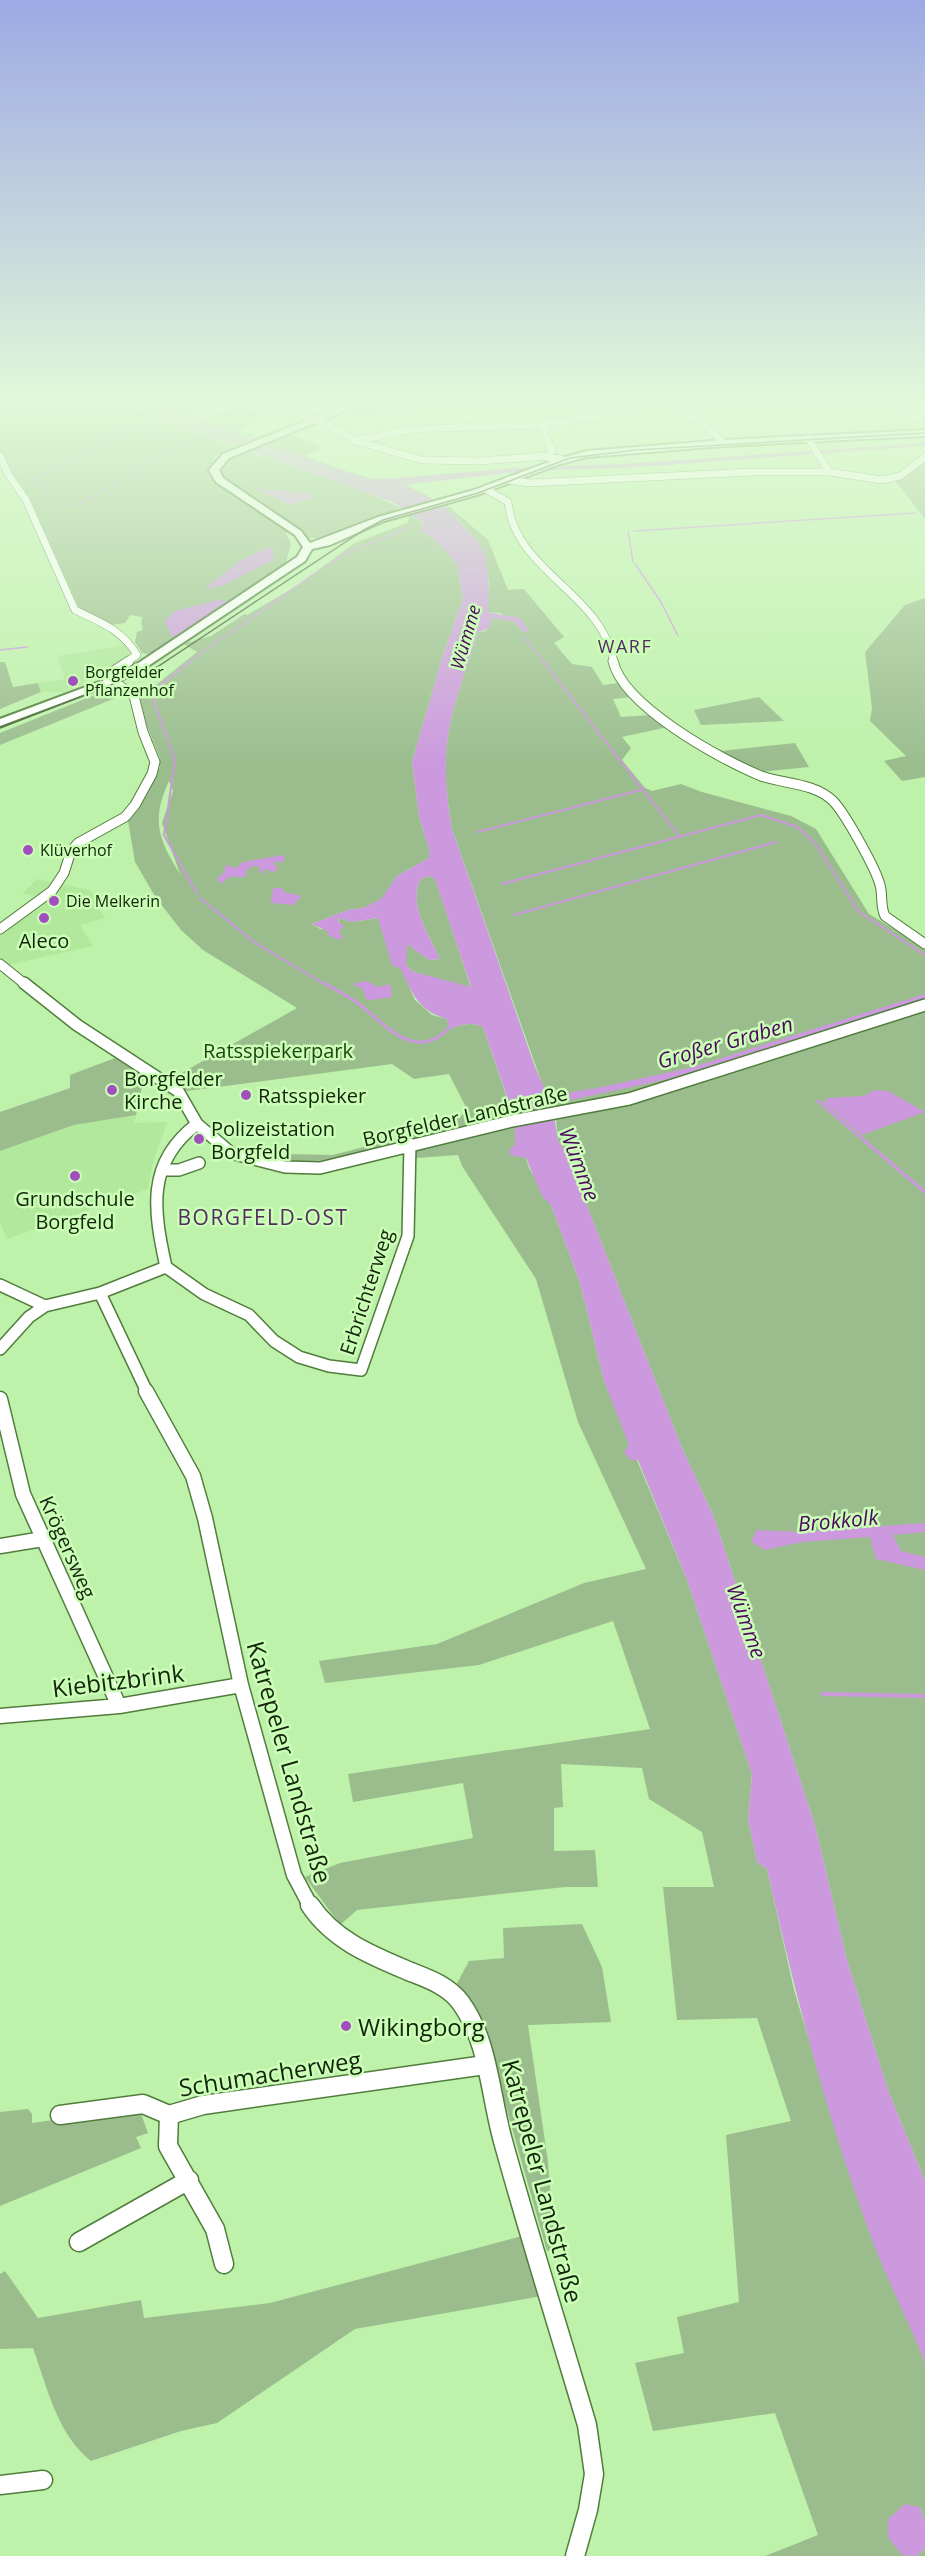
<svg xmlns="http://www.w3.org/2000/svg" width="925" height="2556" font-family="'Open Sans',sans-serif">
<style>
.built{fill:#b1e89b}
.green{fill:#9bbd8e;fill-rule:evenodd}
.water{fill:#cc99de;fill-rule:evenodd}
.pier{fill:#bef1aa}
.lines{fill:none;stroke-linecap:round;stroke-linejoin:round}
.stream-far3{stroke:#cc99de;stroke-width:1.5}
.stream-far2{stroke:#cc99de;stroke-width:2}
.stream-far1{stroke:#cc99de;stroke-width:3}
.stream{stroke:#cc99de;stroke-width:4}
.street-far4-casing{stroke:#507d3c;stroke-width:8}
.street-far3-casing{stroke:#507d3c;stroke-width:11}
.street-far2-casing{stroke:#507d3c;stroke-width:14}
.street-far1-casing{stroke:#507d3c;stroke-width:17}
.street-casing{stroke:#507d3c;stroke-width:21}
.secondary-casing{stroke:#507d3c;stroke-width:4}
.street-far4{stroke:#fff;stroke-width:7}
.street-far3{stroke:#fff;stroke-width:9}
.street-far2{stroke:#fff;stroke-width:11}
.street-far1{stroke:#fff;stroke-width:14}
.street{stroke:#fff;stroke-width:18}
.secondary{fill:#fff;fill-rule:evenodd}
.tram{stroke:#466139;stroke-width:1.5}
.poi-dot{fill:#a24fbe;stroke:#cbfeb7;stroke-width:2}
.labels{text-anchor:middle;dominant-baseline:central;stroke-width:5;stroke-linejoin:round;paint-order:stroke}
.far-poi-label{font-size:16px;fill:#13250a;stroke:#cbfeb7;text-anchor:start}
.far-water-label{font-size:18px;font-style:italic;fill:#4c095f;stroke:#cbfeb7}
.far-neighbourhood-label{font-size:18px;letter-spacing:1.5px;fill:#542b61;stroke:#cbfeb7}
.poi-label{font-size:20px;fill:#13250a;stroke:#cbfeb7;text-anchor:start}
.park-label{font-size:20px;fill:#224312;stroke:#cbfeb7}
.street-label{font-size:20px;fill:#13250a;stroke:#cbfeb7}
.water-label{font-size:21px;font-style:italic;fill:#4c095f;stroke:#cbfeb7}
.neighbourhood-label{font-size:21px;letter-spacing:1.5px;fill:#542b61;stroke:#cbfeb7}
.near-street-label{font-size:24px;fill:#13250a;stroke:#cbfeb7}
.near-poi-label{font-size:24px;fill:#13250a;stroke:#cbfeb7;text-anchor:start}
</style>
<rect width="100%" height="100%" fill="#bef1aa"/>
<path class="built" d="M896 415 921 417 925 422V431H899L887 419 898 418Z
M125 645 130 652 129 658 105 669 91 680 65 692H41L38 683 65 679 57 656Z
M37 879 89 890 103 901 97 904 105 918 80 925 93 946 7 965 0 969V928L40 898 23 893Z
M136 1115 134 1123 167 1122 153 1163 148 1189 7 1239 0 1223V1151L75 1125Z"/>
<path class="green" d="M0 406H124L235 447 212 458 218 459 211 467 210 473 221 487 229 484 223 479 219 469 226 459 245 451 361 489 400 508 326 538H310L298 530 286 533 291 544 286 563 232 600 247 615 298 585 355 543 407 523 410 518 406 516 411 515 423 524 420 532 432 537 457 563 463 598 442 658 412 762 419 816 429 850V858L397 876 382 899 363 908 348 910 312 924 320 929 339 931V918L351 922 379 918 415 1000 432 1015 447 1019 449 1029C461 1025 471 1021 483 1027L513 1116 337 1160 284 1162 286 1154 333 1155 445 1126 468 1111 449 1074 414 1079 392 1064 187 1091 171 1079 297 1008 203 950 181 930 156 898 135 862 128 821 139 809 160 767V758L144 718 138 689H151L197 652 174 638 150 654 142 653 135 642 137 632 143 630 141 621 143 617 130 615 125 623 111 625 80 610 32 503 9 471 0 451ZM169 781 173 791 162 823 180 874C158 839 151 820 169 781Z
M139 406H188L205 420C226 409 239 404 262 411L237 432 250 439 304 419 255 440 264 444 319 423 322 424 291 435 324 448 304 456 337 468 335 469 370 478 396 480 428 496 411 500Z
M360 406H484L357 415 349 411Z
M925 460V519L895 480Z
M444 505H447L488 540 508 590 524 589 564 637 554 643 572 664 592 667 603 685 619 683 632 697 613 699 621 717 651 715 668 727 622 737 631 748 622 760 645 788 652 791 681 784 702 792 791 816 816 829 869 914 925 948V2181L888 2090 847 1960 815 1825 714 1517 682 1448 566 1152 558 1141 556 1119 569 1116 553 1109 552 1103 555 1102 545 1092 452 829C448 806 445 783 446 759 447 717 466 672 478 632L486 631 492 618 513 621 522 630 528 628 500 613 488 612C486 603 490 594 489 584 485 543 472 534 444 505Z
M925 598V777L902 781 884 761 906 756 870 721 872 708 865 652 905 605Z
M0 662H5L13 687 38 683 41 692 0 709Z
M102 692 118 697 0 745V733Z
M759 697 784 721 701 725 694 710Z
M795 743 809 767 760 772 721 751Z
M430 876 435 878 471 988 414 972 406 965V943L429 960 440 959C430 935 407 904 421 879Z
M115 1058 144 1077 136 1115 74 1125 0 1151V1112L70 1088V1075Z
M515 1126 529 1168 551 1205 580 1283 604 1381 687 1580 752 1774 748 1819 757 1862 767 1869 794 1990 836 2130 877 2251 908 2317 925 2363V2522L920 2507 917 2556 925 2548V2556H765L818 2535 775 2413 653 2431 635 2363 684 2353 677 2317 739 2302 726 2135 791 2121 757 2018 677 2020 663 1887H714L702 1832 649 1799 642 1768 561 1764 563 1807 554 1808V1851L595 1850 598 1887H565L357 1910 340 1925 305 1877 340 1863 473 1838 463 1783 353 1802 348 1774 650 1729 613 1621 479 1665 325 1683 319 1661 437 1644 584 1583 646 1569 578 1422 536 1279 462 1166 458 1155 416 1158 415 1147Z
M582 1924 602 1967 611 2022 528 2025 548 2162 555 2251H547L495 2068 455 1987 469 1961 504 1958 503 1928Z
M139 2108 148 2133 136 2137 141 2148 0 2206V2112L28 2109 32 2114V2123Z
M526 2235 542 2296 355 2329 217 2423 181 2431 91 2461C57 2434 47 2387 33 2348L0 2349V2274L5 2271 38 2318 141 2300 144 2318 270 2303Z"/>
<path class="water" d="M124 406H163L242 436 253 434 247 438 373 480 515 468 623 464 925 443V446L638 467 525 471 404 485 444 505 479 543 486 557 489 589 488 612 520 618 529 630 525 633 513 621 492 618 489 629 478 632C466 672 447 717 446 759 445 783 448 806 452 829L535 1067 548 1096 597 1088 693 1067 925 994V999L678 1077 552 1104 558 1141 566 1152 682 1448 714 1517 815 1825 847 1960 888 2090 925 2181V2363C910 2324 891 2288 876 2250 829 2126 796 1998 767 1869L757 1862 748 1819 752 1774 687 1580 638 1460H631L624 1453 629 1445 604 1381 580 1283 551 1205 542 1196 526 1158 510 1155 509 1150 515 1145V1120L483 1027C471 1021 461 1025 449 1029L447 1019C419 1011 412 994 401 969L392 965 378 918 351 922 339 918 338 921 344 926 339 931 343 938 341 940 329 936 327 931 312 924 348 910 363 908 381 899 397 876 429 858V850L419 816 412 762 442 658 463 598 457 563 432 537 420 532 423 523 392 502ZM430 876 435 879 471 987 414 972 406 965 407 944 429 960 440 959C430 936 407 904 421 879Z
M254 488 313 494 315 498 289 505Z
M268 547 273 549V560L222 586 204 589 240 561Z
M218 600 230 602 244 615C221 629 198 643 171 636L165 621 175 611Z
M284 855V862H273L278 868 274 872 262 869 264 874 259 872 260 867 253 866 247 870 245 877H229L222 883 216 880 225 871V865L236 868 243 862Z
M273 888H282L284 892 302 896 293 905 271 903Z
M366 981 378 987 390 984 392 997 371 1000 366 999 363 989 352 984Z
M875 1090 888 1091 925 1112 862 1135 823 1102 828 1098 864 1096Z
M925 1523V1532L893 1535 901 1551 925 1557V1570L876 1559 870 1537 802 1542 764 1550 758 1545H754L752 1540 757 1530 800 1532Z
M905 2504 920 2507 925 2522V2548L917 2556 902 2555 888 2537V2519Z"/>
<path class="pier" d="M233 600 246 613 211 636 186 643 173 640Z"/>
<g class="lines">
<path class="stream-far3" d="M7 414 27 411 22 408 12 409 11 406
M45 495 35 478 121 432 123 428 150 429 155 437 185 445 71 508
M922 512H925
M628 531 633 562
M634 531 916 513
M635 564 661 602 678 636
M524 637 544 662
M0 650 27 647
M189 662 324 567 351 551 411 527"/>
<path class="stream-far2" d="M543 661 679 836
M168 741 151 693 191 661
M169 744 175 760 164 835 197 894
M478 832 641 790
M502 884 761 815 797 827 814 842 859 912 925 955
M200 898 254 942 326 985
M514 915 776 842"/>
<path class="stream-far1" d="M324 983C337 991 352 998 364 1008 390 1030 418 1062 451 1026
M818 1101 925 1192"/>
<path class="stream" d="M823 1694 925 1696"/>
<defs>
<path id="street-far4" d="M250 406 299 414 325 423 356 441 422 460 480 461 547 456 563 460
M677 406 703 423 724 443
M894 406 910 416 925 415
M541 425 552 450 549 458
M808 438 829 472
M360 440 412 429 541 425 669 406
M0 456 8 474 26 500 75 610C100 622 122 630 137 655L126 662
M509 480 529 483 752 472H829L882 480 900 476 925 457
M486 489 508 502C515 572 602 593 614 662"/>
<path id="street-far3" d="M613 661C623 706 720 759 761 776 784 784 815 783 833 801 845 813 876 869 880 885 883 895 880 906 885 916L925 944
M0 929 52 891 64 873 71 851 78 843 125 817 135 805 152 774 155 762 143 732 134 696 106 676 129 661
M0 964 26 985"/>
<path id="street-far2" d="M24 983 77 1025 178 1091 197 1124 231 1153 285 1167 320 1168 512 1121 629 1099 925 1005
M163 1170H179L199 1163
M166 1267 204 1294 249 1315 274 1341 299 1357 329 1366 361 1370 408 1236 410 1144
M0 1285 45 1306
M100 1293 147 1392
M0 1349 29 1317 45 1306 100 1293 166 1267C154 1212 145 1163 197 1124"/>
<path id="street-far1" d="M146 1391 193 1476 205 1518 241 1685 294 1875 311 1907
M0 1399 23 1494 119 1706
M0 1546 43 1539
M0 1716 119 1706 241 1685"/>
<path id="street" d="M310 1905C334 1941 373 1956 411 1972 429 1979 449 1986 461 2003 489 2042 490 2095 503 2141 529 2236 559 2330 587 2425L594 2474 588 2510 575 2556
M60 2115 143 2104 169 2115 203 2105 485 2065
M169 2115 168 2146 215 2229 224 2264
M79 2242 189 2180
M0 2485 43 2480"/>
<path id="secondary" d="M343 406H356L229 458 219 470 223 478 301 531 310 543 378 517 474 490 554 460 587 451 724 440 925 430V436L724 446 587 457 560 464 480 494 384 521 330 545 312 549 305 561 148 666 115 683 0 726V719L107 679 140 662 297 557 303 547 295 535 216 482 209 470 223 454Z"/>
</defs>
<use href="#street-far4" class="street-far4-casing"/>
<use href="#street-far3" class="street-far3-casing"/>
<use href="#street-far2" class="street-far2-casing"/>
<use href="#street-far1" class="street-far1-casing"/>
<use href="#street" class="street-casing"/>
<use href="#secondary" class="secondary-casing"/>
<use href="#street-far4" class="street-far4"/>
<use href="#street-far3" class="street-far3"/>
<use href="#street-far2" class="street-far2"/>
<use href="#street-far1" class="street-far1"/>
<use href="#street" class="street"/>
<use href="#secondary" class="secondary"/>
<path class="tram" d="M0 728 157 667 362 531 383 520 478 493 570 458 636 450 925 433"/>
</g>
<linearGradient id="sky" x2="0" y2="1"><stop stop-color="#9da9e4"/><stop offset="0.53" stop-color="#e2f9d9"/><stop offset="1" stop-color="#e2f9d9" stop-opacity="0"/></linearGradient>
<rect width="925" height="764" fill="url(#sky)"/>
<g class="poi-dot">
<circle cx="73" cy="681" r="6"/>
<circle cx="28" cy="850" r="6"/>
<circle cx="54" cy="901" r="6"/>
<circle cx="44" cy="918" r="6"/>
<circle cx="112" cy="1090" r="6"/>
<circle cx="246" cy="1095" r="6"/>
<circle cx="199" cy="1139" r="6"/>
<circle cx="75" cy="1176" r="6"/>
<circle cx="346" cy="2026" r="6"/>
</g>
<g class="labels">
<g class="far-poi-label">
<text x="85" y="672">Borgfelder<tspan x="85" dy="18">Pflanzenhof</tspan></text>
<text x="40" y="850">Klüverhof</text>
<text x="66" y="901">Die Melkerin</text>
</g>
<g class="far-water-label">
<text transform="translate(465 637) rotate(-74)">Wümme</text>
</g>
<g class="far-neighbourhood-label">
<text x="625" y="646">WARF</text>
</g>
<g class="poi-label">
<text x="44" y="940" text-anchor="middle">Aleco</text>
<text x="124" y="1078">Borgfelder<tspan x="124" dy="23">Kirche</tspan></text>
<text x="258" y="1095">Ratsspieker</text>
<text x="211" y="1128">Polizeistation<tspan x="211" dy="23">Borgfeld</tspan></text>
<text x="75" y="1198" text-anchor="middle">Grundschule<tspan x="75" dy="23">Borgfeld</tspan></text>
</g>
<g class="park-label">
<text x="278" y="1050">Ratsspiekerpark</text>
</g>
<g class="street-label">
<text transform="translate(465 1116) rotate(-13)">Borgfelder Landstraße</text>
<text transform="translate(366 1292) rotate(-72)">Erbrichterweg</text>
<text transform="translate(68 1547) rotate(66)">Krögersweg</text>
</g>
<g class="water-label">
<text transform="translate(725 1042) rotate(-16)">Großer Graben</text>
<text transform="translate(580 1164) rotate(69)">Wümme</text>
<text transform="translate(838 1520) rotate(-5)">Brokkolk</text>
<text transform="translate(747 1621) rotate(70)">Wümme</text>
</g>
<g class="neighbourhood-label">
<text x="263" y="1217">BORGFELD-OST</text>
</g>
<g class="near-street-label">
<text transform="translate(118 1680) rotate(-7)">Kiebitzbrink</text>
<text transform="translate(290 1762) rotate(74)">Katrepeler Landstraße</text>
<text transform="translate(270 2073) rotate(-9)">Schumacherweg</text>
<text transform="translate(543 2181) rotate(75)">Katrepeler Landstraße</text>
</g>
<g class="near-poi-label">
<text x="358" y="2026">Wikingborg</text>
</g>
</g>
</svg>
